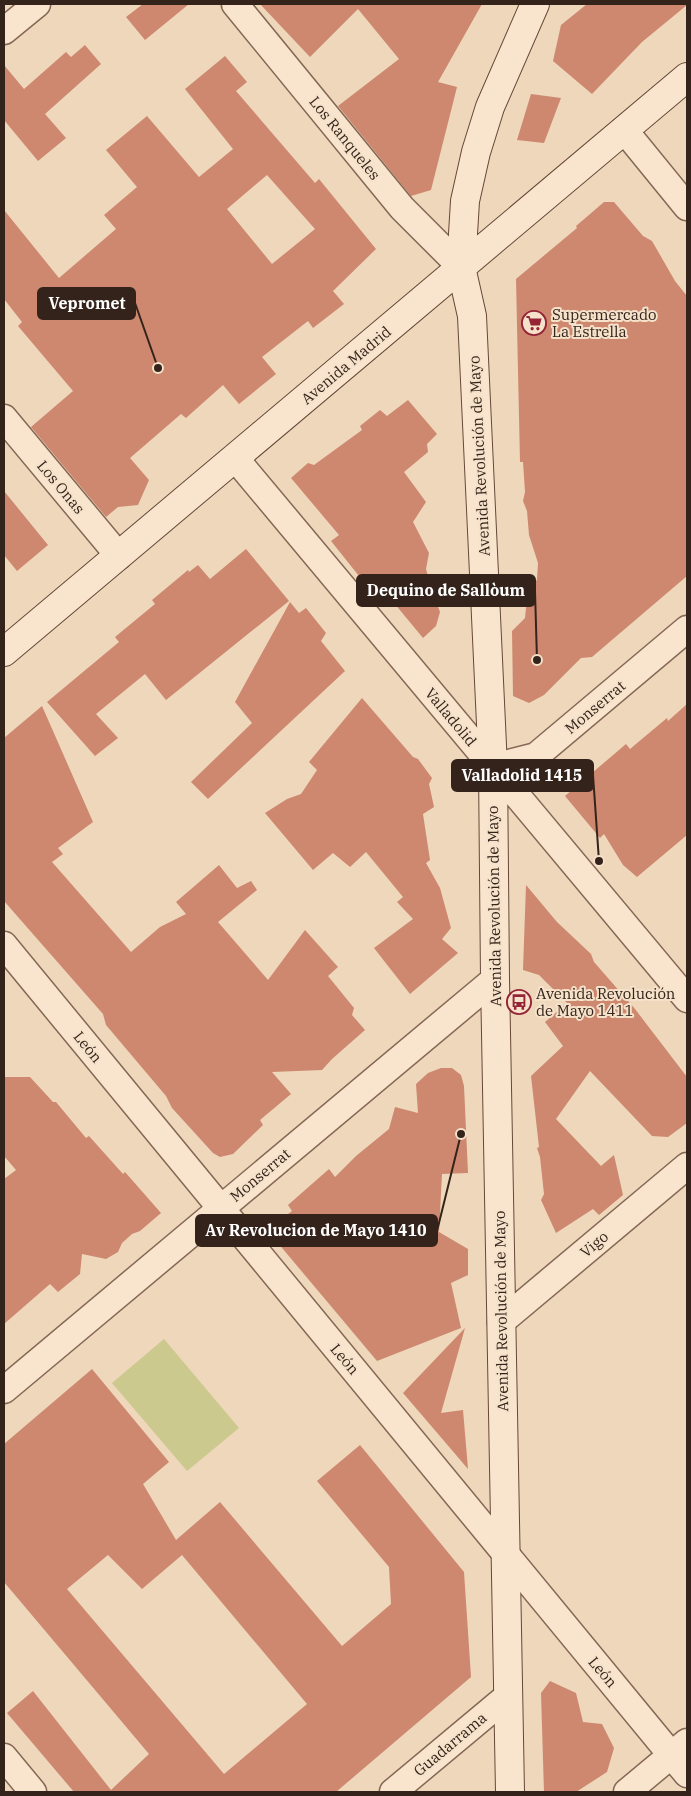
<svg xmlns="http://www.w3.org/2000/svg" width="691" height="1796" font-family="'IBM Plex Serif',serif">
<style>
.green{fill:#ccc98f}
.building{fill:#cd886f;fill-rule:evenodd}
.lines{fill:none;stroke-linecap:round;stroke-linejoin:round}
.minor-casing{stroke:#856755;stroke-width:29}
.secondary-casing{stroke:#664838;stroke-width:30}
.minor{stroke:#f9e5ce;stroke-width:26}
.secondary{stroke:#f9e5ce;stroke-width:28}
.labels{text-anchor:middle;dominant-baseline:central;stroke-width:4;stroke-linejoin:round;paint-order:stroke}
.street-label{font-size:15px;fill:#34231a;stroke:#f6e2ca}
.poi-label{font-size:15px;fill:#34231a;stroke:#f6e2ca;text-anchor:start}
.leader{fill:none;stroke:#34231a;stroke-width:2}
.callout-dot{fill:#34231a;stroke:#f6e2ca;stroke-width:2}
.callout{fill:#34231a;stroke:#34231a;stroke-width:2}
.callout-label{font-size:16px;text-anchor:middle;font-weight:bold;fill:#fff}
</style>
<rect width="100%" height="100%" fill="#eed7bb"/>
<path class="green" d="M164 1339 239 1428 187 1471 112 1383Z"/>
<path class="building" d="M143 4H189L145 40 126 17Z
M260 4H482L438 82 457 87 431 190 411 196 338 106 399 59 358 9 310 57Z
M587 4H687V5L642 42 592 94 553 61 561 25Z
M85 45 101 64 45 114 66 138 38 161 4 120V65L24 89 66 52 71 57Z
M225 56 247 82 236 91 315 183 319 179 376 249 333 291 344 304 313 328 308 321 262 357 276 374 239 404 223 385 186 418 181 414 130 458 149 480 138 505 118 507 106 517 31 427 73 391 18 326 22 322 4 299V210L59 278 116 229 104 215 137 187 106 150 147 116 199 177 233 149 185 89ZM267 175 315 229 272 264 227 209Z
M531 94 561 98 544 143 517 140Z
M604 202H614L643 236 652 241 675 281 687 296V576L592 657 581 658 544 695 529 703 513 696 512 631 525 618 528 588 537 580 538 563 529 535 527 511 523 501 525 492 523 462H520L516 279 577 228 576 226Z
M408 400 437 434 427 444 428 452 404 472 426 502 413 522 429 553 426 569 432 591 440 612 436 626 423 638 380 586 371 591 331 541 339 535 291 478 308 463 314 465 362 430 360 426 380 410 387 416Z
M4 491 48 545 17 571 4 555Z
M246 549 289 601 166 700 145 674 96 714 118 738 95 756 47 702 119 642 115 637 155 604 152 600 188 570 189 572 198 565 210 579Z
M290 602 299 613 306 608 326 633 321 641 345 671 208 799 191 782 252 723 235 702Z
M362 698 413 757 418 759 432 778 429 784 434 807 423 814 430 860 426 863 440 888 451 928 442 939 458 953 410 994 374 948 413 919 397 902 403 897 366 852 350 867 333 853 313 870 265 813 287 799 301 794 317 770 309 762Z
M687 704V835L637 877 623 865 604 834 600 838 565 796 626 744 630 749 667 718 668 721Z
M42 706 93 822 58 848 63 854 52 862 131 952 160 927 186 914 176 902 219 865 237 888 251 881 257 890 218 922 268 980 305 930 338 967 328 976 354 1008 352 1015 365 1030 332 1059 322 1070 272 1072 291 1094 260 1120 263 1125 233 1154 220 1157 213 1153 172 1108 166 1096 106 1025 103 1014 4 901V738Z
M526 885 557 922 591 954 594 962 635 1009 687 1077V1123L668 1137 652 1136 590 1071 556 1119 601 1166 614 1155 623 1195 599 1215 593 1209 556 1233 541 1200 544 1194 540 1157 537 1148 539 1147 531 1076 563 1046 545 1022 567 1003 539 975 523 970Z
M441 1068H452L461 1075 464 1086 468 1173 442 1174 439 1232 468 1249V1275L451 1283 461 1328 377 1361 267 1230 292 1211 288 1205 329 1169 335 1177 356 1156 389 1129 395 1107 418 1113 416 1084 428 1073Z
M4 1077H30L53 1102H56L86 1138 89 1136 123 1174 125 1172 161 1213 140 1231 132 1234 122 1243 118 1252 106 1259 82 1254 80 1274 58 1292 50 1284 4 1324V1179L16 1170 4 1156Z
M465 1328 441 1413 463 1410 468 1469 403 1393Z
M92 1369 169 1462 143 1484 176 1540 220 1502 342 1646 391 1604 389 1567 317 1481 360 1445 464 1572 471 1677 336 1792H74L7 1713 33 1691 111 1790 149 1754 4 1582V1444ZM108 1555 142 1589 182 1555 307 1704 224 1774 67 1589Z
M550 1681 576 1693 583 1722 602 1724 614 1748 607 1772 576 1792H544L541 1693Z"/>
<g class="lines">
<defs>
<path id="minor" d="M235 4 402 208 461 267
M4 31 37 4
M625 131 687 207
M4 418 119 556
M235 458 687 999
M493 767 536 756 687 629
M4 945 687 1774
M501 1322 687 1166
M4 1390 495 979
M4 1757 33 1792
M393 1792 508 1696
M627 1792 687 1742"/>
<path id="secondary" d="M4 652 687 77
M510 1792 495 979 493 767 472 316 461 267 465 201 476 152 490 107 535 4"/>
</defs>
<use href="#minor" class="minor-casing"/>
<use href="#secondary" class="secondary-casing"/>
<use href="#minor" class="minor"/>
<use href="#secondary" class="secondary"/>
</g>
<defs>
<symbol id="supermarket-ring" viewBox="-11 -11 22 22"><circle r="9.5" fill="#f6e2ca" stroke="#952436" stroke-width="1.5"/><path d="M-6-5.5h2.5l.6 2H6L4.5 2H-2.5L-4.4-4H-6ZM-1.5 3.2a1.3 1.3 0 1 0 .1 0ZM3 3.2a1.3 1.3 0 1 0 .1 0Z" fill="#952436"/></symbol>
<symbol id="bus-ring" viewBox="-11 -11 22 22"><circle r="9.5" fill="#f6e2ca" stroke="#952436" stroke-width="1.5"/><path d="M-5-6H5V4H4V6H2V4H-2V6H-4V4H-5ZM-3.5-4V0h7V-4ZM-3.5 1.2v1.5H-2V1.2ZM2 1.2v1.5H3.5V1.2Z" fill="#952436"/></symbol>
</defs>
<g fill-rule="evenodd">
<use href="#supermarket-ring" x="520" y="309" width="28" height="28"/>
<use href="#bus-ring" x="505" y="988" width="28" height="28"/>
</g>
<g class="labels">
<g class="street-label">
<text transform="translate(345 138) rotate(51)">Los Ranqueles</text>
<text transform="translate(346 365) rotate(-40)">Avenida Madrid</text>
<text transform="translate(479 456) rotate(-93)">Avenida Revolución de Mayo</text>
<text transform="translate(61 487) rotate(50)">Los Onas</text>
<text transform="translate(595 707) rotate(-40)">Monserrat</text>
<text transform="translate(451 717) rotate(50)">Valladolid</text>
<text transform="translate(494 906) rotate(-91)">Avenida Revolución de Mayo</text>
<text transform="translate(88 1047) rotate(51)">León</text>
<text transform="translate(260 1175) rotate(-40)">Monserrat</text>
<text transform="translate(594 1244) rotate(-40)">Vigo</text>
<text transform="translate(501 1311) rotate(-91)">Avenida Revolución de Mayo</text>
<text transform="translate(345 1359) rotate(50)">León</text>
<text transform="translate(603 1672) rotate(50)">León</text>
<text transform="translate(450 1744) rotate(-40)">Guadarrama</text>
</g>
<g class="poi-label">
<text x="552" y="314">Supermercado<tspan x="552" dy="17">La Estrella</tspan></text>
<text x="536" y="993">Avenida Revolución<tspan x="536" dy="17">de Mayo 1411</tspan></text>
</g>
</g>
<path class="leader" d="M158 368L135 303M537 660L535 591M599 861L593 775M461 1134L437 1231"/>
<g class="callout-dot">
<circle cx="158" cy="368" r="5"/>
<circle cx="537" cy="660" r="5"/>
<circle cx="599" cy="861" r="5"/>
<circle cx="461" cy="1134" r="5"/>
</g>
<g class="callout">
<rect x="38" y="288" width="97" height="31" rx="5"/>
<rect x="357" y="575" width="178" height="31" rx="5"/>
<rect x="452" y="760" width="141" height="31" rx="5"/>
<rect x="196" y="1215" width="241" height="31" rx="5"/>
</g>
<g class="callout-label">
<text x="87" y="309">Vepromet</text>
<text x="446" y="596">Dequino de Sallòum</text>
<text x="522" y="781">Valladolid 1415</text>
<text x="316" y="1236">Av Revolucion de Mayo 1410</text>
</g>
<rect width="691" height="1796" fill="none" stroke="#34231a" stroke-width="10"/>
</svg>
